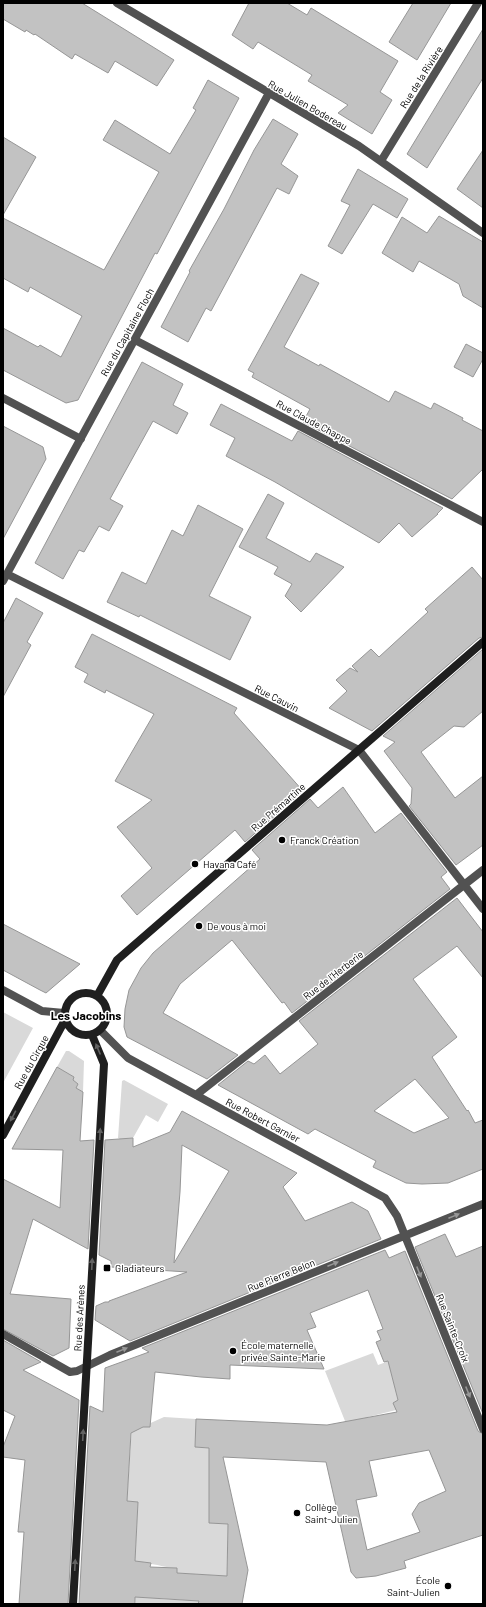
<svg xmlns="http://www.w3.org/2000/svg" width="486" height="1607" font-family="Barlow,sans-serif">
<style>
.green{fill:#d9d9d9}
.building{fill:#c2c2c2;stroke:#969696;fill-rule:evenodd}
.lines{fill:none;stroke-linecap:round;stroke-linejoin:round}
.street{stroke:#525252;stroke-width:8}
.secondary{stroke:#1f1f1f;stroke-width:8}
.oneway{fill:#626262}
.oneway2{fill:#979797}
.poi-dot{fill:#000;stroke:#fff;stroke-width:1.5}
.labels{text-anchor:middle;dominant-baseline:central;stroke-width:3;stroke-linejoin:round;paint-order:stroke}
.street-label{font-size:10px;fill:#000;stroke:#fff}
.poi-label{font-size:10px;fill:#000;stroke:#fff;text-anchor:start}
.quarter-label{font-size:12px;font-weight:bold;fill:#000;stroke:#fff}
</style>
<rect width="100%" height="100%" fill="#fff"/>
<path class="green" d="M3 1012 33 1028 3 1083Z
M66 1051H69L84 1061 83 1092 76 1088 78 1084 73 1080 74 1077 57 1067Z
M124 1080 168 1104 158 1122 146 1115 133 1138 120 1139 118 1138 122 1081Z
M373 1353 378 1365 389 1361 398 1400 396 1410 368 1417 369 1427 347 1426 325 1371Z
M164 1417 196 1419 195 1447 209 1448V1523L228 1524 227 1576 177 1573V1568C167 1568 160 1565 151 1564L150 1563 135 1561 138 1502 127 1501 132 1426H144Z
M161 1572 160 1599 199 1601 198 1604H136L135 1598 118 1597Z"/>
<path class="building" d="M3 3H82L174 60 157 86 115 61 108 73 75 54 72 59 35 34 34 35 26 30 25 32 3 19Z
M249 3H287L307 15 311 8 398 61 380 92 392 100 372 134 338 113 348 105 308 81 312 75 258 42 253 49 232 35Z
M413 3H451L417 60 389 42Z
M483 29V78L427 168 407 154Z
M208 80 239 98 157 254 155 253 78 400 66 403 3 370V328L38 347 40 345 61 357 82 316 30 287 28 292 3 278V218L104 270 159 172 103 140 115 120 170 154 196 110 193 108Z
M273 119 298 134 281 164 298 176 289 194 277 188 211 311 206 308 188 342 161 327 190 272 189 271 224 209 254 150Z
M3 137 36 157 3 215Z
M483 150V208L457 189Z
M358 169 408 199 397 218 373 204 342 254 328 246 350 205 341 201Z
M439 216 483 242V308L463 296 459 284 419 261 413 272 382 253 402 217 427 233Z
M301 274 319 283 284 347 319 366 320 364 389 402 395 391 431 409 434 403 463 418 462 420 483 431V469L452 499 303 422 310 409 252 377 254 373 248 370Z
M466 344 483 353V359L473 377 454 367Z
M142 362 183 384 173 405 188 413 177 434 153 421 110 499 123 506 109 531 99 526 84 552 79 550 63 579 35 563Z
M221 404 292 441 298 431 443 508 437 514H438L412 537 399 523 379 543 275 482 226 456 235 438 210 425Z
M3 426 43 447 46 459 3 539Z
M268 494 284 503 266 538 310 562 316 553 344 567 301 612 285 596 292 584 274 574 278 567 239 547Z
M198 505 243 529 209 596 251 617 230 660 140 615 139 617 107 602 122 572 146 584 172 530 183 536Z
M472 567 483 580V637L479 638 372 731 329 708 347 691 336 680 350 668 358 672 352 666 371 649 379 657 428 612 425 609Z
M16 598 43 613 27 642 31 645 3 697V623Z
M92 634 237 708 234 713 303 791 245 842 235 830 137 915 121 896 152 868 117 827 152 800 115 781 154 714 106 690 105 693 84 682 88 674 75 667Z
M483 649V711L464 727 454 726 421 752 455 798 483 776V845L456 865 409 806 411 804 412 788 384 751 395 742 383 736Z
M343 787 375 833 401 813 447 872 441 877 450 889 292 1013 284 1002 282 1003 232 940 180 984 163 1013 238 1055 207 1079 127 1037 124 1027 125 1009 129 990 141 968 153 953 260 859 252 850 310 799 318 808Z
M457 898 483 932V978L457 946 413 979 457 1037 432 1057 467 1111 468 1110 475 1123 483 1120V1169L448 1183 422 1184 406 1183 373 1167 376 1161 315 1129 308 1134 218 1085 248 1061 254 1064 265 1055 280 1074 318 1044 299 1021ZM415 1079 449 1118 414 1133 374 1111Z
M3 924 80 964 46 993 40 990 3 970Z
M57 1067 74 1077 73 1080 78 1084 76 1088 83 1092 80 1141 94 1140 88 1249 33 1219 10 1294 71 1299 69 1348 53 1356 3 1329V1179L60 1208 63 1150 12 1149Z
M182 1111 297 1173 283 1187 305 1221 352 1202 368 1211 381 1239 130 1341 95 1320 96 1306 105 1302H109V1301L187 1272 111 1267V1261L99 1255 105 1140 133 1138V1147L170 1132ZM182 1145 229 1171 174 1263 180 1192Z
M445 1234 456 1257 483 1246V1414L415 1247Z
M385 1250 389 1258 405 1251 478 1431 483 1434V1535L404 1561 406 1568 376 1576 356 1578 351 1572 326 1462 223 1457 248 1570 242 1604H198L199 1601 135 1597V1604H79L90 1406 103 1412 105 1368 149 1352 142 1348ZM368 1290 383 1329 377 1331 381 1340 376 1342 384 1362 388 1361 398 1400 393 1403 397 1412 327 1425 196 1419 195 1447 209 1448V1523L228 1524 227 1576 177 1573V1568L150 1567 151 1563 135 1561 138 1502 127 1501 131 1433 143 1427H150L155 1372 201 1377 230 1379V1365L324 1369 307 1330 316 1327 310 1313ZM429 1450 446 1491 419 1503 412 1514 420 1532 367 1550 356 1500 377 1496 369 1461Z
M3 1340 41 1362 23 1370 79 1400 68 1604H19L24 1532H18L25 1460 3 1457V1447L15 1416 3 1410Z"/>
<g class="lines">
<path class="street" d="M117 3 359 146 483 233
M381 161 478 3
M135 340 483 522
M3 398 81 439
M7 574 359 750 483 909
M3 581 269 93
M3 990 42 1011 64 1013
M100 1030 128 1058 385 1198 397 1216 483 1429
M196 1095 483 870
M3 1334 70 1372 77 1371 110 1355 483 1204"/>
<path class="secondary" d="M65 1014a21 21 0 1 1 42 0a21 21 0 1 1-42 0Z
M97 996 117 960 483 642
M3 1135 65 1020
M73 1604 104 1064 92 1035"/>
</g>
<defs><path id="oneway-solid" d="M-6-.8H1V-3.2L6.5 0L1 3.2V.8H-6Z"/></defs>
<g class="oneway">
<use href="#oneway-solid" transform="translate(98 1049) rotate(-113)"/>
<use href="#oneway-solid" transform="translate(13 1116) rotate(118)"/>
<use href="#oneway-solid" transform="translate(100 1134) rotate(-87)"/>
<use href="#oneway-solid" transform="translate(92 1264) rotate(-87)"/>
<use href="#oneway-solid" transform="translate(83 1435) rotate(-87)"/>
<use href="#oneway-solid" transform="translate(75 1565) rotate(-87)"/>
</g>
<g class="oneway2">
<use href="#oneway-solid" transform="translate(454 1216) rotate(-22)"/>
<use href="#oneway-solid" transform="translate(333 1264) rotate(-22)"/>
<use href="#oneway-solid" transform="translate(419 1272) rotate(68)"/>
<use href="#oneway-solid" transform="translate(122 1350) rotate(-22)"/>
<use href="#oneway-solid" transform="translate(468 1392) rotate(68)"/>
</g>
<g class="poi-dot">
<circle cx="282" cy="840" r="4"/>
<circle cx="195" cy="864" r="4"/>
<circle cx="199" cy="926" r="4"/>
<rect x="103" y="1264" width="8" height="8" rx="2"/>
<circle cx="233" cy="1351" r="4"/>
<circle cx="297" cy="1513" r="4"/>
<circle cx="448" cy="1586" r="4"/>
</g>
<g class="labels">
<g class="street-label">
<text transform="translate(421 77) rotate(-58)">Rue de la Rivière</text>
<text transform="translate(308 105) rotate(30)">Rue Julien Bodereau</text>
<text transform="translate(127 332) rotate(-61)">Rue du Capitaine Floch</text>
<text transform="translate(314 422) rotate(28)">Rue Claude Chappe</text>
<text transform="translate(277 698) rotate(27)">Rue Cauvin</text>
<text transform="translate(278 807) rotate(-41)">Rue Prémartine</text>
<text transform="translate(333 975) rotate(-38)">Rue de l'Herberie</text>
<text transform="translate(31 1062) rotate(-61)">Rue du Cirque</text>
<text transform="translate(263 1120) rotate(28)">Rue Robert Garnier</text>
<text transform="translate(281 1275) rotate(-22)">Rue Pierre Belon</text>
<text transform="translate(79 1318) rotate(-87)">Rue des Arènes</text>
<text transform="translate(453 1328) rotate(68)">Rue Sainte-Croix</text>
</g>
<g class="poi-label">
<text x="290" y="840">Franck Création</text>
<text x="203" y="864">Havana Café</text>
<text x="207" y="926">De vous à moi</text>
<text x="115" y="1268">Gladiateurs</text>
<text x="241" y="1345">École maternelle<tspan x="241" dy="12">privée Sainte-Marie</tspan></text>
<text x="305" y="1507">Collège<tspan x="305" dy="12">Saint-Julien</tspan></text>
<text x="440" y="1580" text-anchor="end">École<tspan x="440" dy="12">Saint-Julien</tspan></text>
</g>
<g class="quarter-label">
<text x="86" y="1015">Les Jacobins</text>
</g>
</g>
<rect width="486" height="1607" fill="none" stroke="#000000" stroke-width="8"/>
</svg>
